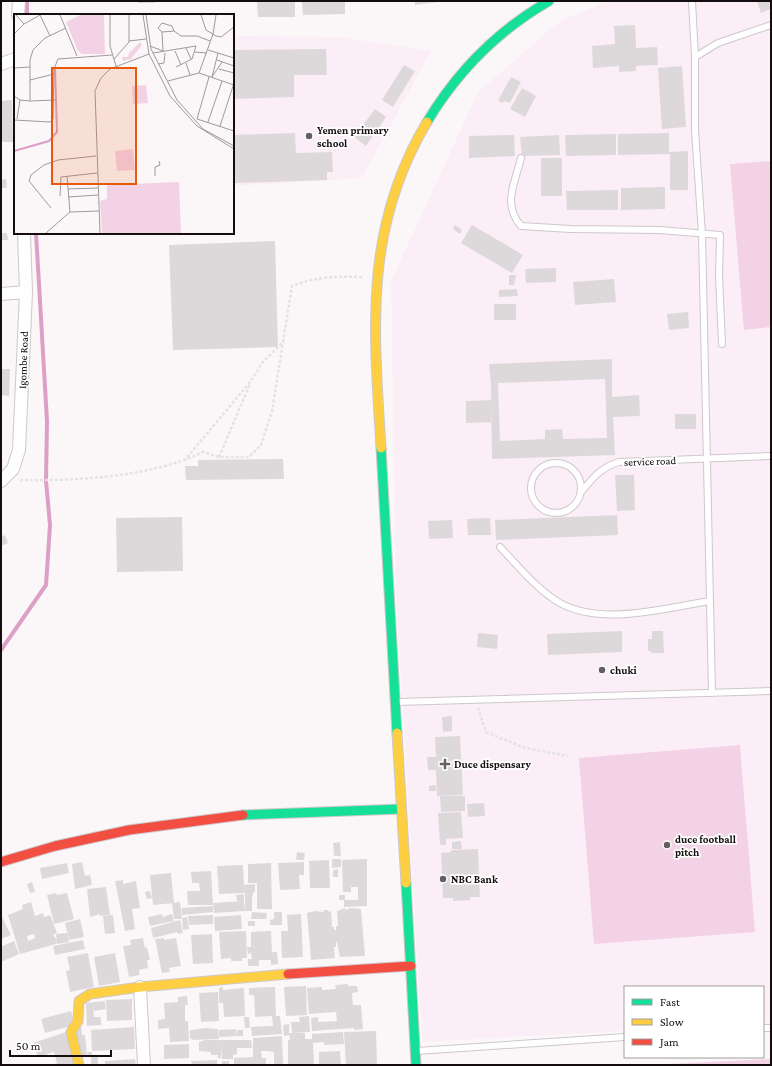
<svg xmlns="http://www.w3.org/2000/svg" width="772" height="1066" font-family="'Crimson Pro',serif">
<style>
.built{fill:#fceef6}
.green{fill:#f3d2e6}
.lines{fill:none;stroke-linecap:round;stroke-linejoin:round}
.stream{stroke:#dca0c6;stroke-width:4}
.building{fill:#ddd9db;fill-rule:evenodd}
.lane-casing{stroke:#cdc8cb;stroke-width:8}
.street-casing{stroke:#cdc8cb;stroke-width:14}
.fast-casing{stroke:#cdc8cb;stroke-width:11}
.slow-casing{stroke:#cdc8cb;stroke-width:11}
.jam-casing{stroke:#cdc8cb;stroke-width:11}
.path{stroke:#e4e3e4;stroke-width:2.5;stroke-dasharray:3 2;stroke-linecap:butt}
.lane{stroke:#fefefe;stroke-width:6}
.street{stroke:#fefefe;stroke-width:12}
.fast{stroke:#16e098;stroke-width:9}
.slow{stroke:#ffcf43;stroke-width:9}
.jam{stroke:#f24e42;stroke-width:9}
.poi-dot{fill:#645f62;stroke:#fff;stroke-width:1.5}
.labels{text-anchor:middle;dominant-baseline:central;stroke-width:3.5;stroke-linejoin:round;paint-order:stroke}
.poi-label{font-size:11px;font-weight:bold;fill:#130d10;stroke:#fff;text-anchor:start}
.street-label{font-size:11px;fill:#130d10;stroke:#fff}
.inset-river{fill:none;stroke:#dca0c6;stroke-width:2}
.inset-road{fill:none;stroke:#9e999c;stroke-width:1}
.view{fill:#e8590c;fill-opacity:0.15;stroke:#e8590c;stroke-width:2}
.inset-edge{fill:none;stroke:#130d10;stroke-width:2}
</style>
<rect width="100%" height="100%" fill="#fbf7f9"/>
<path class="built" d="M609 1H771V1022L763 1023V987H625V1031L422 1042 396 594 391 281 478 92 560 21Z
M233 36 340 37 431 51 362 178 233 186Z"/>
<path class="green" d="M771 161V327L744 330 730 164Z
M740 745 755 932 594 944 579 758Z
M771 1059V1065H648Z"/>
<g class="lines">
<path class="stream" d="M27 1V15
M1 650 46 585 50 525 46 481 47 421 36 233"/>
</g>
<path class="building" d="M138 1H155V3H138Z
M257 1H295V17H258Z
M302 1H345V14L303 15Z
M415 1H438V2L415 5Z
M757 1H771V9L761 13Z
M635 25 636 48 657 47 658 65 636 66V71L619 72V66L593 68 592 46 615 44 614 26Z
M326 49 327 75H294V97L233 99V50Z
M404 65 415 71 393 107 382 100Z
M682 66 686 127 662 129 658 68Z
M511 77 521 82 510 103 504 101 503 103 498 101Z
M522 88 536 96 525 117 510 109Z
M12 100 13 142H1V101Z
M375 109 386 117 366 146 354 137Z
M295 133 296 153 332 152 333 172H327V180L235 183 233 135Z
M669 133V152L688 151V190H670V154L618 155V134Z
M616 134V155L566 156 565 135Z
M514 135 515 156 469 158V136Z
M559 135 560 155 522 156 520 137Z
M541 158H562V196H541Z
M6 179 7 188H1V180Z
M665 187V209L621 210V188Z
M618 190V210H567L566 191Z
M455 225 462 230 460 234 453 229Z
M472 225 523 255 512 273 461 243Z
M1 233H7L8 240H1Z
M275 241 278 347 173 350 169 245Z
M556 268V282L526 283 525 269Z
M509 275H516L514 285H509Z
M614 279 616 302 575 305 573 282Z
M517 289 518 296 499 297V290Z
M494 304H516V320H494Z
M688 312 689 328 669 330 667 314Z
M612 359V397L639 395 640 416 613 417 615 455 492 459 491 384 489 364ZM605 379 607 438 563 439 562 429 545 430V439L500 441 498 383Z
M1 369H10L9 396 1 395Z
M491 400 492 422 466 423V401Z
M675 414H696V429H675Z
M283 459 284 479 186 480 185 466H198V460Z
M615 475H634L635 510 617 511Z
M617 515 618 535 496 540 495 520Z
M182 517 183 571 117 572 116 518Z
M490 518 491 535H468L467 519Z
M452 520 453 538 429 539 428 521Z
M5 535 8 543 1 546V537Z
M622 631V652L548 655 547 634Z
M652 631H663L664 653H651V651H648V639H652Z
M478 633 498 635 497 649 477 647Z
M452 716V731L443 732 442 717Z
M460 736 463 795 437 796 436 770H428L427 757H436L435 737Z
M436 785V791H429V786Z
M440 796H465V811L441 812Z
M484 803 485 816 468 817 467 804Z
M461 812 463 838 446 839V845H440L438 813Z
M461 841 462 849H452V842Z
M340 842 341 856H334L333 843Z
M478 849 480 897H470V900L453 901V898H443L441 853 451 852V850Z
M297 852 305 853 304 860H296Z
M332 859H341V867L332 868Z
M367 859V906L344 907V900H358V887H351V892H343L342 860Z
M329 860 330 888H310L309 861Z
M82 862 85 876 90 875 92 885 75 889 72 864Z
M304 862V875H299L300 889 280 890 278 863Z
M67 863 69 873 42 879 40 868Z
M271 863 272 909H257V883H248V864Z
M243 865 244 885 255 884V892L253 893 252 899V911H245V893L219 894 217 866Z
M338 869V877H333V870Z
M211 871 213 905H188L187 891H200L199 883H192L191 872Z
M171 873 174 903 153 905 150 875Z
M123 880V884L136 881 140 908 132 909 135 929 125 931 115 881Z
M32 882 35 892 30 893 27 884Z
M106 887 110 915 100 916V914L90 917 87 889Z
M150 891 152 898 147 899 145 892Z
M56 893 57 895 67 893 74 919 54 924 47 895Z
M244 894V901H237L236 895Z
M339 895H345V900H339Z
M244 901 245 911 214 913 213 903Z
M31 902 35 916 43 913 44 917 50 915 57 933 53 935 57 940 56 944 20 954 8 915 23 909 22 905ZM34 934 35 938 28 941 27 936Z
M180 902 182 917 181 919H174L172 903Z
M213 906V912L182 915V908Z
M345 908 346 910 350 908 361 909 365 956 340 957 337 942H336V947H334L335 958 311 960 307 913 315 911 324 912 323 910H328L329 912 331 911 332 927H334V930H336V926H338L337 911Z
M252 912 267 913 266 919H251Z
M274 912H282V925H270V920L274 919Z
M162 914 164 923 150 926 148 917Z
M172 914 174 921 164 923 163 917Z
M301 914 303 957 282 958 281 931H288L287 915Z
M1 915 11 935 1 939Z
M113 915 115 933 105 934 103 916Z
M213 915V924L189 925 188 916Z
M241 915 242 929 215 931 214 917Z
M187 917 189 929 183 930 182 918Z
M80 919 84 937 69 940 65 923Z
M180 920 183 933 178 934 177 932 153 938 151 928Z
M248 921H255V926H248Z
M246 931 247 958H242V961H231V958L221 959 219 932Z
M271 931 272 952H277L278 964 271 965V960H259V966H248V959H252L251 953 248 954 247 947H251V932Z
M67 933 69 942 57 944 56 934Z
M212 934 213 963 193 964 191 935Z
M143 938 145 948 147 947 150 960H147L148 968 139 970 140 975 129 977 123 946 131 945 130 940Z
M164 938V940L176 938 181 966 169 968 170 972 162 973 155 939Z
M83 940 85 949 55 955 53 946Z
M14 941 19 954 1 962V947Z
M88 953 94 987 70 992 66 971 70 970 67 957Z
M115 953 120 982 99 986 94 957Z
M348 984V986H357L358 992 352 993 353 1005H361L363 1029 354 1030V1028L312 1031 311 1018 318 1017V1022L337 1021 336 1012 309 1014 307 988 322 987V990L336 989 335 985Z
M306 986 307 1015 286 1016 284 987Z
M223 987V990L244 988 245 1016 224 1017 223 1003H219V988Z
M275 987 276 1016H280L282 1034 252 1036 251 1027 273 1026 272 1016 255 1017 254 995H249V988Z
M218 992 219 1021 201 1022 199 993Z
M187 996 188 1005H185V1021H188L189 1041 170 1042 169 1028 158 1029V1020L165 1019 164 1003 178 1002V997Z
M132 999V1020L107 1021 106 1000Z
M105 1001 106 1009 94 1011 93 1006 94 1017H101V1025L87 1026 86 1003Z
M71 1011 75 1025 45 1033 41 1019Z
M309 1016 310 1032 292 1033 291 1022H300L299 1017Z
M244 1017H249L250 1028H245Z
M289 1024V1033H305V1039H312V1034L343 1032 344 1044 324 1045V1042L313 1043 314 1065H288V1040H290L289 1035 284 1036 283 1025Z
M81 1025 82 1035H85L87 1057 77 1058 74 1026Z
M134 1027 135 1049 92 1051 91 1030Z
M206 1028 218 1029 219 1039 193 1040 190 1038V1030Z
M236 1029 237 1036 219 1037V1030Z
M237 1030H243V1036H237Z
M376 1031 377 1065H346L344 1032Z
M66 1032 78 1065H52L57 1063 54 1052 38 1057 33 1043Z
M282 1036 283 1065H274V1052L267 1051H261L262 1058H266V1065H234V1058L253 1057V1038Z
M205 1040H251L252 1048H237V1054L233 1055V1059H222V1044L221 1058H218V1055H211V1052L199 1051V1042Z
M189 1044V1058L164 1059V1045Z
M340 1051 341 1065H319V1052Z
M87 1052H92V1056H98V1065H91V1057H88Z
M135 1059 136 1065H105V1061Z
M217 1060V1065H192L191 1061Z
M222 1061H229V1065H222Z"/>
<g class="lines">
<defs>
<path id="lane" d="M692 1 695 57V130L702 234 712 693
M695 57 718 43 771 25
M521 158C515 183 502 204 521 226L571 229 660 230 720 235 719 276 722 344
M531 488a25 25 0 1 1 50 0a25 25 0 1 1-50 0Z
M581 492C593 478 601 467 619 462L771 456
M500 547C517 565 534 586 555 600 597 628 664 608 710 601
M397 702 771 691
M763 1028H771
M417 1051 625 1037"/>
<path id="street" d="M18 15 19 1
M1 64 15 59
M1 294 26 292
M1 481 13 469 19 450 26 292 24 233
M140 987 144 1065"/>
<path id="fast" d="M427 122C457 72 497 31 549 1
M381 448 397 733
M243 815 401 809
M406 883 416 1065"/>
<path id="slow" d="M381 448C374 330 363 229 427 122
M397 733 406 883
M79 1065 71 1032 78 1021 79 1001 90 994 140 987 288 974"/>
<path id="jam" d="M1 862 55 846 129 830 243 815
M288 974 411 966"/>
</defs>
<use href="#lane" class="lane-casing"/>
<use href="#street" class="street-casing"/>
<use href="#fast" class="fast-casing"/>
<use href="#slow" class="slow-casing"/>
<use href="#jam" class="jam-casing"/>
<path class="path" d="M219 457 250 384
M184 461 251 381 262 363 283 342 292 286C315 277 338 276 362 277
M20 480C76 481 152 477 203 452L219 457H249L261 445 272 411 283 342
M478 708 486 732 525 748 568 756"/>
<use href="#lane" class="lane"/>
<use href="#street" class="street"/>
<use href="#fast" class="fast"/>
<use href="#slow" class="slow"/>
<use href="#jam" class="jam"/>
</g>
<g class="poi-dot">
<circle cx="309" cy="136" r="4"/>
<circle cx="602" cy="670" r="4"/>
<path d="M443 758h4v4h4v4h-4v4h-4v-4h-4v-4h4z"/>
<circle cx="667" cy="845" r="4"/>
<circle cx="443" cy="879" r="4"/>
</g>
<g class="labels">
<g class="poi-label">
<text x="317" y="130">Yemen primary<tspan x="317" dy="13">school</tspan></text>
<text x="610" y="670">chuki</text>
<text x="454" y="764">Duce dispensary</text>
<text x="675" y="839">duce football<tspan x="675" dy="13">pitch</tspan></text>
<text x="451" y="879">NBC Bank</text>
</g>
<g class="street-label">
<text transform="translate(23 360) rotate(-88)">Igombe Road</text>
<text transform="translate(650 461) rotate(-2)">service road</text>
</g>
</g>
<g transform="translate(14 14)">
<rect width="220" height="220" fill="#fbf7f9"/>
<path d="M66 1H90L91 40H68L64 37 52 8ZM126 28 128 31 117 45 109 47 108 43H114L115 39ZM132 71 134 89 119 90 118 72ZM119 135 121 156 103 157 101 137ZM165 168 167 219H88L86 187 93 185V171Z" fill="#f3d2e6"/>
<path class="inset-river" d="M0 137 35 127 43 118 41 55"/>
<path class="inset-road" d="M2 1 10 10M26 1 36 22M46 1 63 42M96 1V32L102 52M129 1 135 40 156 82 183 112 220 135M132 1 137 35 163 86 189 115 220 132M187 1 192 16 202 22 207 23 220 13M148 18 144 14 148 9 158 12 160 17M0 20 10 10 26 1M115 27 132 25M136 32 149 37M172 34 177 45M194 36 220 44M149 37 148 18 160 17 167 22H183L196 27M161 37 167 51M181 38 193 39M139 39 182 32 178 45 162 53M100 45 115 28V1M203 46 220 52M172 49 176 61M144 50 150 49 151 39M0 54 16 53M205 55 220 59M185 59 199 20 202 1M198 63 204 39M198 63 208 48M16 66 40 60M154 67 185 59 220 71M0 82 6 86 16 87 41 86M16 87V46L19 36 31 24 52 14M3 105 6 86M183 105 195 63M183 105 220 117M0 106 36 108 39 105 40 55 44 45 98 41M194 108 208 67M206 112 220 69M53 162 56 198M141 162V153L146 151 145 147M54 175 84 174M46 182 47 163 83 159M54 183 84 181M37 194 15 167 17 161 30 151 44 146 82 142M32 219 56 198 85 197M86 219 81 77 87 64 96 55 135 40"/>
<path class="view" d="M38 54H122V170H38Z"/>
<rect width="220" height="220" class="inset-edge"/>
</g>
<rect width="772" height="1066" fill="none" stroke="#130d10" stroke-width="4"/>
<rect x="624" y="986" width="140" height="72" fill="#ffffff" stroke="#a19e9f"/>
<rect x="632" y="999" width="20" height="6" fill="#16e098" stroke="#a19e9f"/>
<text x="660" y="1006" font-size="12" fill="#130d10">Fast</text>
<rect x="632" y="1019" width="20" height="6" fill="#ffcf43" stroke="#a19e9f"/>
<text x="660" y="1026" font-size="12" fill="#130d10">Slow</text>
<rect x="632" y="1039" width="20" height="6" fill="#f24e42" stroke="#a19e9f"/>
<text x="660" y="1046" font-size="12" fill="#130d10">Jam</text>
<path d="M10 1050v6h101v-6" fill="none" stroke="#130d10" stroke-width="2"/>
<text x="16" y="1050" font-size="12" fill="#130d10" stroke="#ffffff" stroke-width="3" paint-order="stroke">50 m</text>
</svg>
